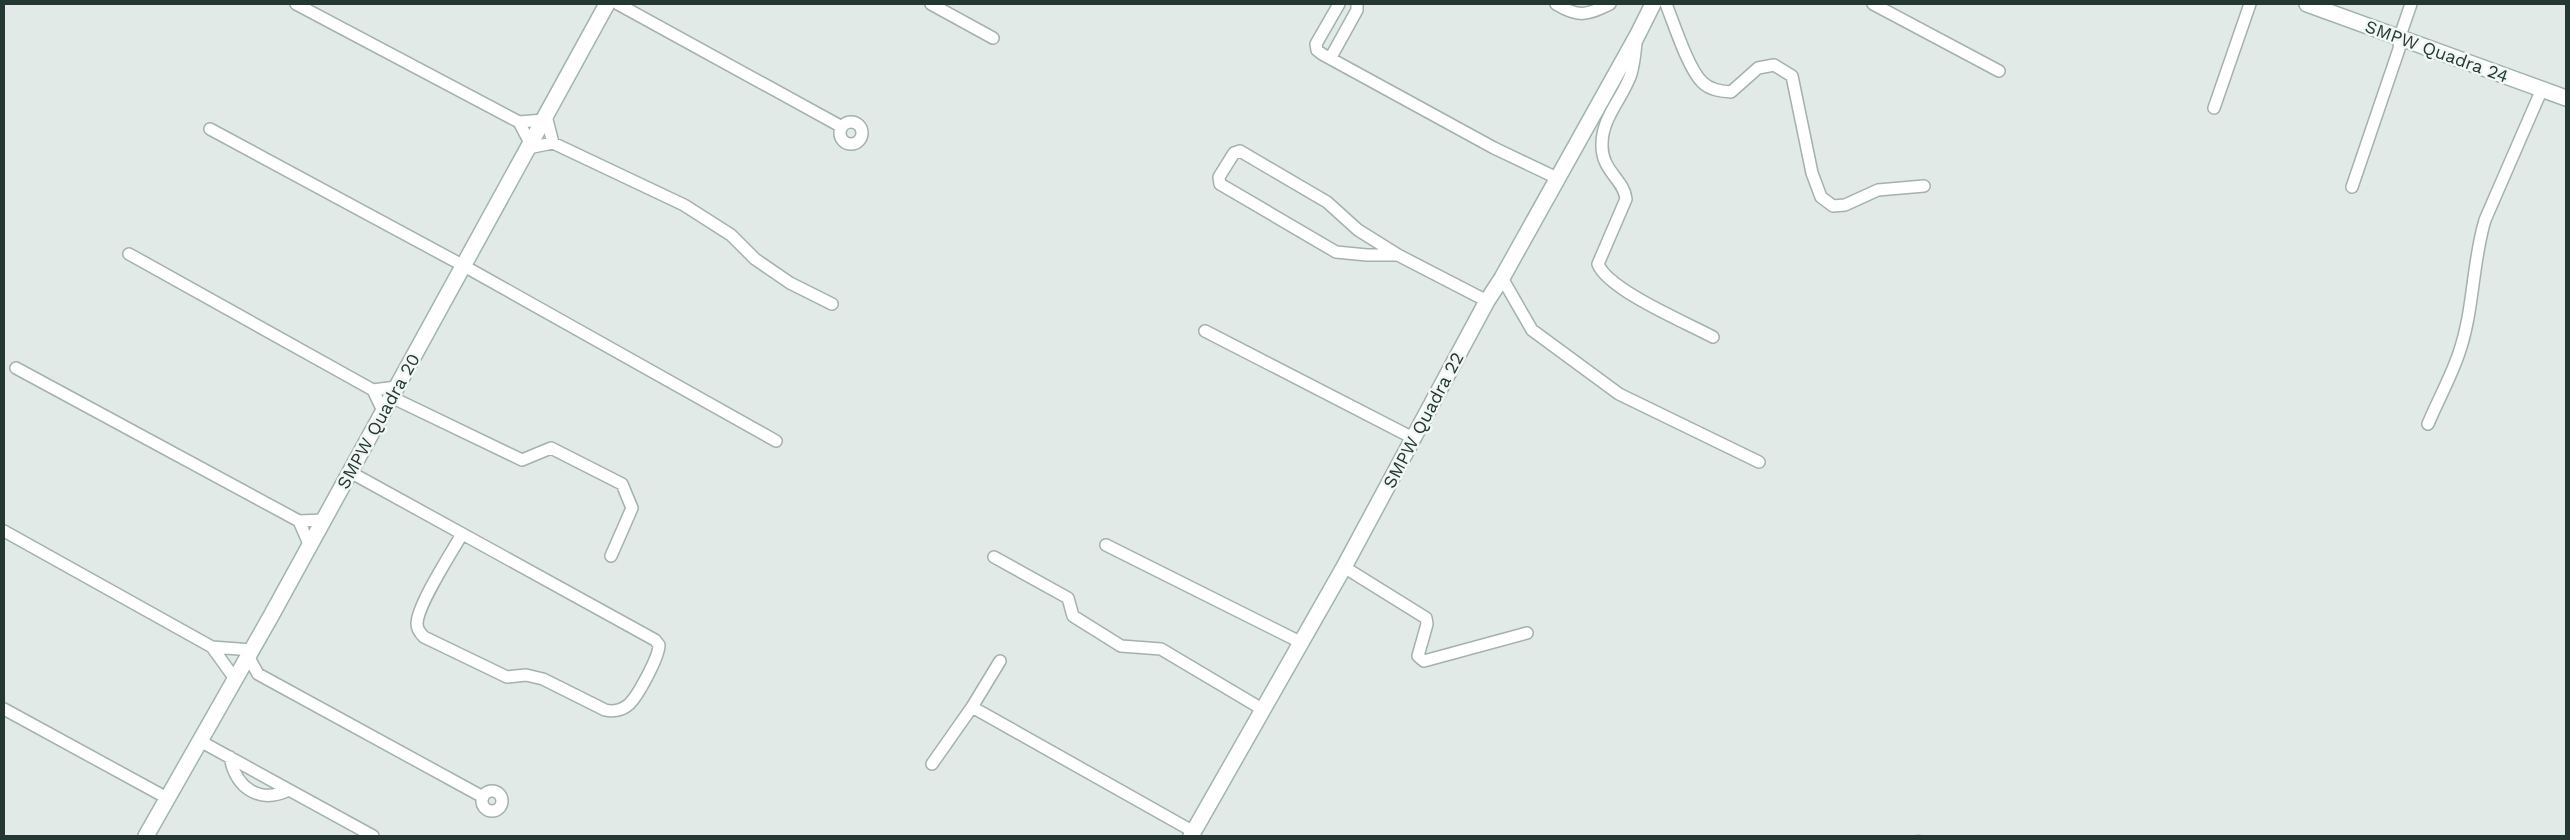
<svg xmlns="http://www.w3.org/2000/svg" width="2570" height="840" font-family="'Work Sans',sans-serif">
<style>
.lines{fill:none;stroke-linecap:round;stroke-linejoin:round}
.stream{stroke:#8fc0c9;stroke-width:3}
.street-casing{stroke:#a4b1ad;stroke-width:14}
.secondary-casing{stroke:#a1b4ad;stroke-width:18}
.street{stroke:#fff;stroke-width:11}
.secondary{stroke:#fff;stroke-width:15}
.labels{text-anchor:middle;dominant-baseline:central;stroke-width:5;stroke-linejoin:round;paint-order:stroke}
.street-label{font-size:18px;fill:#233833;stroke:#f1f7f4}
</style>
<rect width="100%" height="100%" fill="#e1eae6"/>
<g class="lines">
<path class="stream" d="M1917 836H1920"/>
<defs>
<path id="street" d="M296 4 519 122 544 120
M618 4 842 127
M931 4 993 38
M1339 4 1316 44 1317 50 1322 54 1494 148 1557 178
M1556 4C1579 18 1587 15 1610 4
M1666 4C1674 24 1688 68 1702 82 1710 90 1720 91 1731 92L1758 68 1774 65 1792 76 1812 173 1821 197 1833 206 1845 205 1878 190 1924 186
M1873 4 1999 71
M1636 43C1635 53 1634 64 1631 74 1623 98 1602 117 1602 144 1601 171 1624 179 1626 199L1598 264C1608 290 1687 323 1713 337
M1331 57 1357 10V4
M2214 108 2250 4
M546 116 553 143 684 205 731 235 755 259 790 283 832 304
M519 122 530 143
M840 133a11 11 0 1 1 22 0a11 11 0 1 1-22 0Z
M210 129 464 266 776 441
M528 148 553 143
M2352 187 2399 49 2400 36 2411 4
M129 254 373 390 383 411
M1398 255H1367L1336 252 1220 184 1219 177 1234 153 1240 151 1327 202 1358 230 1398 255 1487 301
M1502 278 1532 330 1619 394 1759 462
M1205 331 1413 438
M16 368 299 521 323 520
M373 390 396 387
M391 397 522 460 551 448 622 484 632 508 611 556
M2428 424C2438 400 2451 377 2459 353 2474 310 2472 263 2485 220L2542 89
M350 472 655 640 659 645C659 657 637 698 628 705 622 710 613 712 605 710L543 679 526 675 507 677 424 637C420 633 417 629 417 624 417 605 452 552 462 534
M299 521 309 544
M4 531 212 647 252 650
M1106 545 1300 642
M994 557 1068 598 1073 616 1121 646 1161 649 1262 709
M1344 567 1426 618 1427 624 1418 656 1424 661 1527 633
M212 647 235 679
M248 656 258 674 483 797
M972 707 1194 832
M4 709 167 798
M200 741 373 836
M230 757C236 789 260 804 289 790
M932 764 972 707 1000 661
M482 801a10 10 0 1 1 20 0a10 10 0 1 1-20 0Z"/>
<path id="secondary" d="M2307 4 2566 98
M146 836 271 616 607 4
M1191 836 1344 567 1487 301 1502 278 1637 36 1653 4"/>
</defs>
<use href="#street" class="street-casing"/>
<use href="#secondary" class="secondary-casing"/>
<use href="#street" class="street"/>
<use href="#secondary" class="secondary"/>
</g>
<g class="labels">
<g class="street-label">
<text transform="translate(2437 51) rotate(20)">SMPW Quadra 24</text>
<text transform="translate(1423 420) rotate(-62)">SMPW Quadra 22</text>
<text transform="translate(378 421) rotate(-61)">SMPW Quadra 20</text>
</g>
</g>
<rect width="2570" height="840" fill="none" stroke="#233833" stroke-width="10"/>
</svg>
